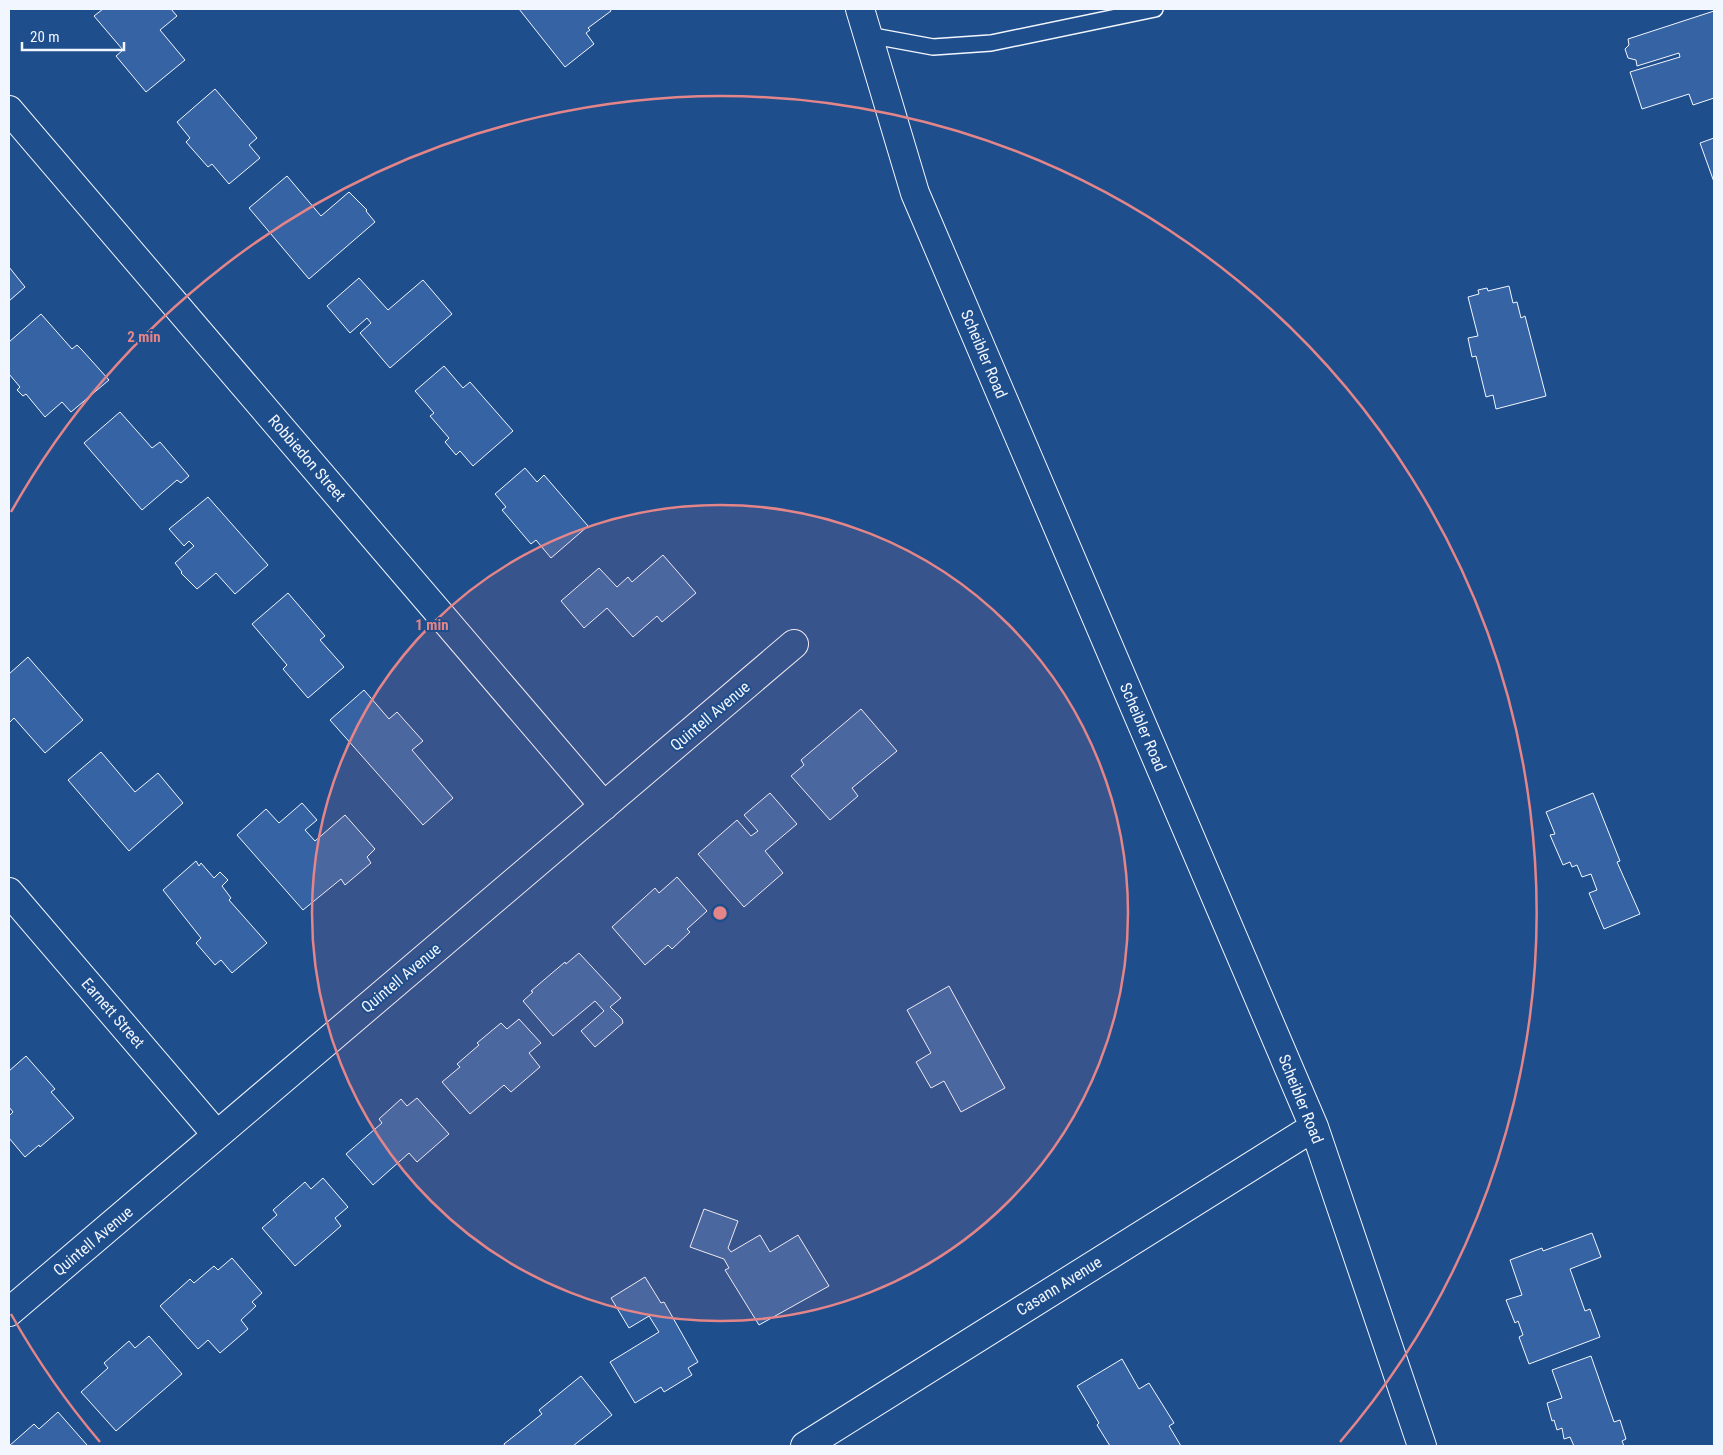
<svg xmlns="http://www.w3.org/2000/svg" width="1723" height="1455" font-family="'Roboto Condensed',sans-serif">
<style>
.building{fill:#3563a3;stroke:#f2f6ff}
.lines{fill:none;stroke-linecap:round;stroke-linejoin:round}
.service-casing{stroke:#f2f6ff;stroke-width:18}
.minor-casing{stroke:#f2f6ff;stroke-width:30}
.service{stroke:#1f4e8c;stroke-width:15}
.minor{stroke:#1f4e8c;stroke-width:28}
.ring{fill:none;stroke:#e38589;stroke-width:2.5}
.labels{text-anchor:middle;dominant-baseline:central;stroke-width:4;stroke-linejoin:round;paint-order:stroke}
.street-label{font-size:16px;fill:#f2f6ff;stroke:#1f4e8c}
.centre{fill:#e38589;stroke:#1f4e8c;stroke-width:2.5}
.ring-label{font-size:15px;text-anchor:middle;font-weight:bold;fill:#e38589;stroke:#1f4e8c;stroke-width:4;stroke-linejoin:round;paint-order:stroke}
</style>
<rect width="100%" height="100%" fill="#1f4e8c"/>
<path class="building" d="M103 9H171L177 16 160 30 185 60 146 92 116 56 123 50 94 16Z
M519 9H610L611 11 588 28 590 30 586 33 594 44 565 67Z
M1714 11V98L1693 105 1689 94 1642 109 1630 72 1680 57 1679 53 1637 66 1636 60 1628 58 1625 49 1629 45 1628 39Z
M215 89 257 138 249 145 260 158 229 184 212 164 208 167 186 142 190 138 177 122Z
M1714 138V182L1700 143Z
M287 176 321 216 349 192 367 210 366 211 375 222 309 279 249 208Z
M9 267 25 287 9 301Z
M359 278 388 310 423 280 452 314 390 368 360 333 371 323 367 318 350 333 327 306Z
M1509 286 1513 303 1517 302 1521 318 1525 316 1546 396 1496 409 1493 395 1486 397 1476 356 1472 357 1468 338 1478 336 1468 297 1479 294 1478 290 1487 288 1488 291Z
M41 314 72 349 77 345 82 350 109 380 71 412 62 402 45 417 26 394 23 396 17 390 20 387 9 374V342Z
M444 366 463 388 470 382 513 431 473 466 460 451 456 455 445 442 449 438 430 416 434 413 415 391Z
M120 412 152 448 160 442 189 476 181 483 177 480 142 510 84 443Z
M525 468 537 482 544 475 588 526 551 558 536 540 531 544 502 510 506 507 495 494Z
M208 497 268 565 235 594 216 573 197 589 181 573 182 572 175 563 194 546 189 541 184 546 169 529Z
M663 555 696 593 662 622 657 616 633 637 607 608 584 628 561 601 599 568 617 587 628 577 632 582Z
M288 593 325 636 320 640 344 667 308 698 283 669 287 665 252 624Z
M28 657 83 720 45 753 14 718 10 722 9 720V674Z
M364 690 389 719 397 712 423 741 412 750 453 798 423 825 330 720Z
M861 709 897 751 852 788 858 796 830 820 791 776 804 765 801 760Z
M101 752 135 792 158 773 183 803 129 851 68 780Z
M770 793 797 824 765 851 783 873 744 907 698 854 737 820 751 836 758 831 744 815Z
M1593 793 1620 861 1617 862 1640 914 1604 929 1589 893 1597 890 1591 874 1582 877 1577 865 1572 867 1570 862 1563 865 1550 835 1555 834 1546 812Z
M302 803 317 820 305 830 315 841 345 815 375 849 367 857 371 863 345 885 341 879 303 910 237 835 266 809 279 823Z
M196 861 199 866 201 863 214 878 220 872 228 880 222 886 231 898 229 900 267 943 232 973 221 960 215 965 196 943 201 938 163 890Z
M677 877 707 911 687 929 690 932 672 949 668 945 645 965 612 927 655 888 659 893Z
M579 953 621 998 610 1007 622 1019 623 1023 595 1047 581 1031 604 1011 595 1001 553 1036 523 1001 533 992 531 991 565 962 566 964Z
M949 986 1005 1088 961 1112 944 1081 931 1088 916 1062 931 1053 907 1010Z
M519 1019 541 1043 529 1053 540 1067 511 1092 504 1085 470 1114 442 1082 460 1067 457 1064 479 1045 477 1043 501 1023 507 1029Z
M26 1056 55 1089 51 1092 74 1118 40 1147 39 1145 25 1157 9 1138V1116L13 1112 9 1107V1071Z
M417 1098 449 1134 417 1162 409 1153 373 1185 346 1154 382 1123 379 1119 401 1099 407 1106Z
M323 1178 348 1207 335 1218 341 1226 295 1266 262 1228 277 1215 273 1210 305 1182 311 1189Z
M704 1209 738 1221 728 1248 731 1252 760 1235 770 1252 798 1235 829 1286 759 1325 725 1270 729 1268 724 1259 690 1247Z
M1592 1233 1601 1257 1570 1269 1585 1311 1590 1309 1600 1337 1529 1364 1519 1337 1523 1335 1518 1321 1515 1323 1506 1300 1522 1295 1510 1260 1542 1248 1543 1251Z
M232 1258 262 1293 252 1302 256 1306 241 1320 248 1329 220 1353 208 1340 198 1349 160 1306 190 1279 194 1283 214 1266 218 1270Z
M645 1277 661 1303 664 1302 698 1362 688 1368 692 1375 664 1392 661 1387 635 1403 610 1362 659 1332 649 1316 629 1328 611 1298Z
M149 1336 182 1374 116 1431 81 1392 108 1368 104 1363 129 1341 135 1348Z
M1591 1356 1614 1422 1620 1420 1626 1439 1622 1441 1624 1446H1574L1570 1437 1564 1439 1562 1428 1557 1430 1554 1420 1552 1421 1547 1403 1562 1398 1552 1370Z
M1122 1359 1139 1389 1149 1383 1174 1423 1169 1426 1181 1446H1110L1097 1425 1099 1423 1077 1386Z
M581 1376 612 1415 573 1446H505L504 1444 542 1414 539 1410Z
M58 1412 87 1445 85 1446H9L34 1424 39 1429Z"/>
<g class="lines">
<defs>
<path id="service" d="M868 35 933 47 991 43 1155 9"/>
<path id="minor" d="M860 9 915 193 1314 1127 1422 1446
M9 110 604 806
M9 892 217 1135
M9 1312 794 644
M805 1446 1314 1127"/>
</defs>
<use href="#service" class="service-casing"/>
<use href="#minor" class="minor-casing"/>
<use href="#service" class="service"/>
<use href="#minor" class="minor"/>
</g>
<circle cx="720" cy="913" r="408" fill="#e38589" fill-opacity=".12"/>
<g class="ring">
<circle cx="720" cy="913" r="408"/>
<path d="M100 1442A815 815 0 0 1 11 1314M11 512A815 815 0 1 1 1340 1442"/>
</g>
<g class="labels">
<g class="street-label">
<text transform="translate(984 354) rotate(67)">Scheibler Road</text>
<text transform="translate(307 458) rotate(49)">Robbiedon Street</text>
<text transform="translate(710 716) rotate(-40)">Quintell Avenue</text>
<text transform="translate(1143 727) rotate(67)">Scheibler Road</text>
<text transform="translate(401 978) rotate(-40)">Quintell Avenue</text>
<text transform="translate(113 1013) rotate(49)">Earnett Street</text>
<text transform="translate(1301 1099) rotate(68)">Scheibler Road</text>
<text transform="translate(93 1241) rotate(-40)">Quintell Avenue</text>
<text transform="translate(1059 1286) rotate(-32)">Casann Avenue</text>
</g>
</g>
<circle cx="720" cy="913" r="8" class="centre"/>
<g class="ring-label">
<text x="144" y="342">2 min</text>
<text x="432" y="630">1 min</text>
</g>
<rect width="1723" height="1455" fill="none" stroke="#f2f6ff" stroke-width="20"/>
<path d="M22 42v8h102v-8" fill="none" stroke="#f2f6ff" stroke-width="2.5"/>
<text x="30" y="42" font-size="15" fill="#f2f6ff" stroke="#1f4e8c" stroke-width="4" paint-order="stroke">20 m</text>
</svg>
